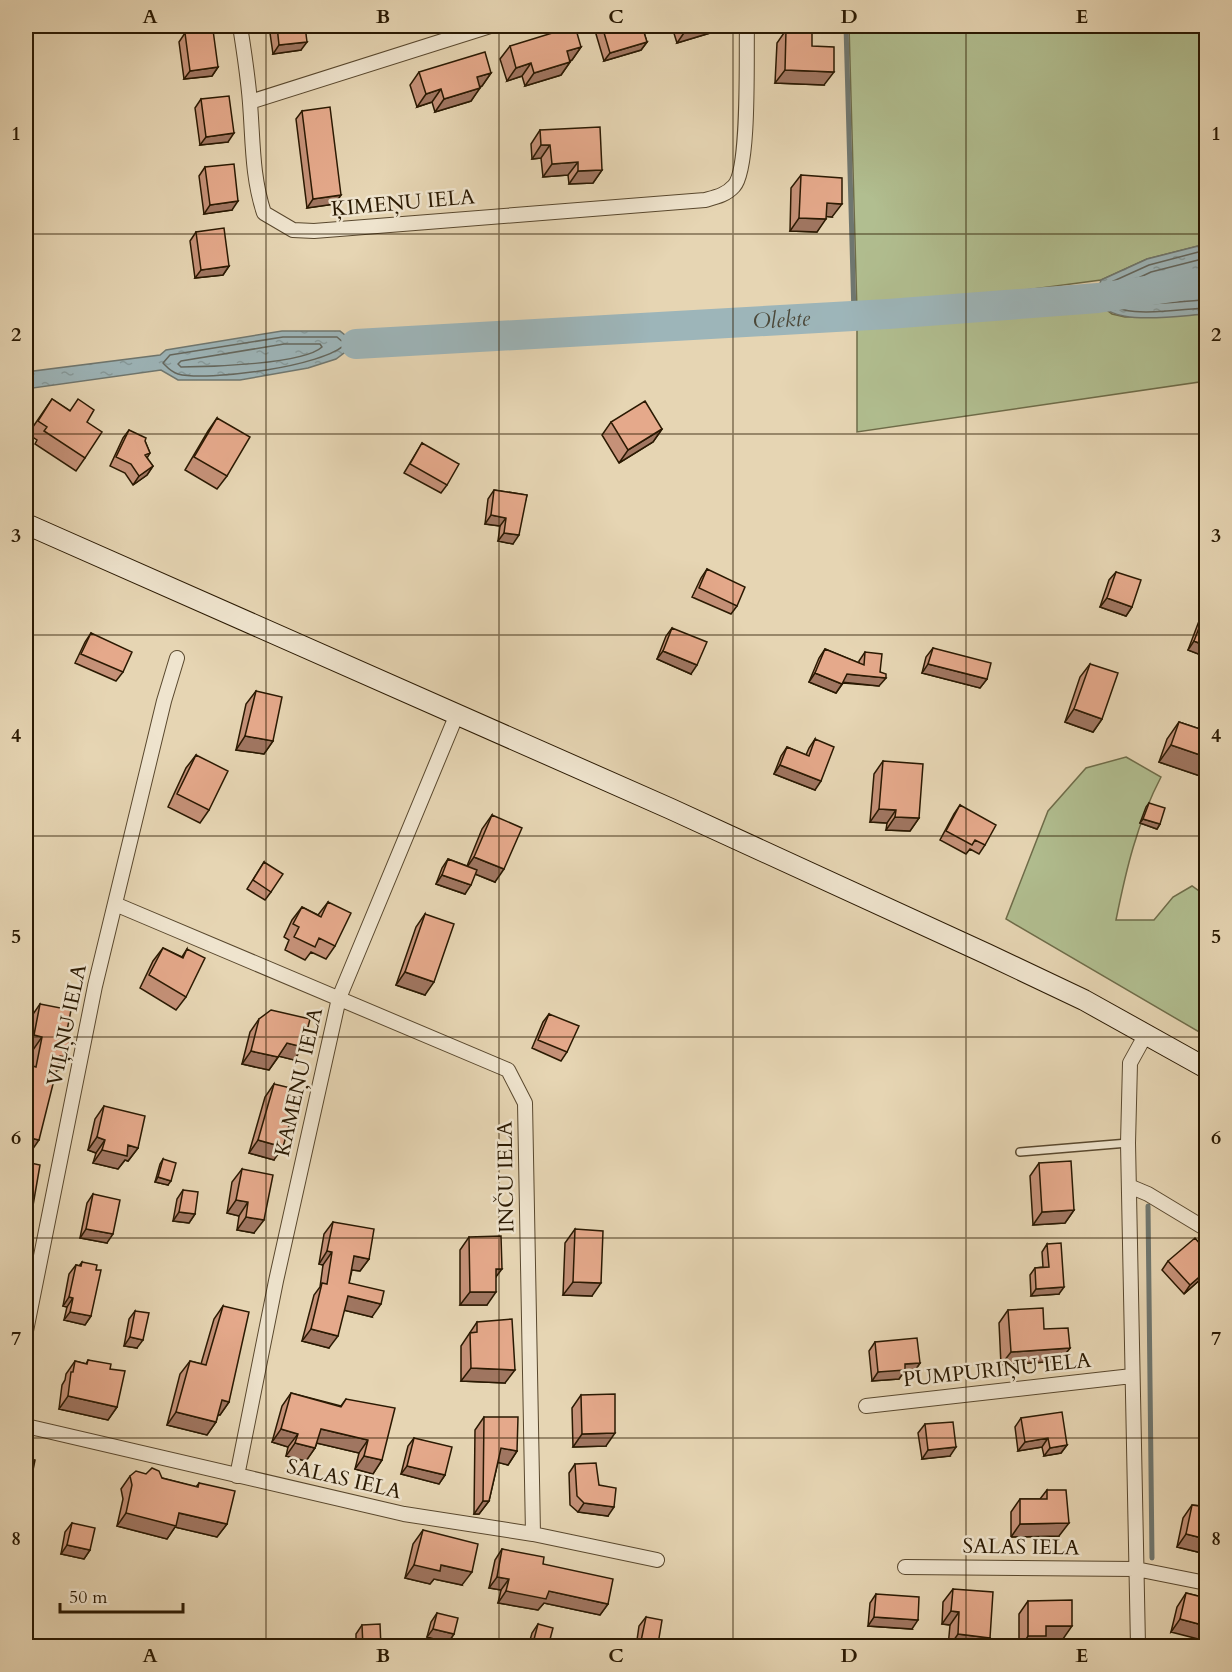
<svg xmlns="http://www.w3.org/2000/svg" width="1232" height="1672" font-family="Cardo,serif">
<style>
.grass{fill:#b1be90;stroke:#6e6c49;stroke-width:1.5}
.water{fill:url(#water-ripples);stroke:#6f7770;stroke-width:1.5}
.lines{fill:none;stroke-linecap:round;stroke-linejoin:round}
.shore{stroke:#64675e;stroke-width:1.5}
.stream{stroke:#6f7770;stroke-width:5}
.river{stroke:#9db5b9;stroke-width:30}
.service-casing{stroke:#59482e;stroke-width:10}
.minor-casing{stroke:#59482e;stroke-width:16}
.secondary-casing{stroke:#2a1902;stroke-width:22}
.service{stroke:#efe4ce;stroke-width:7}
.minor{stroke:#efe4ce;stroke-width:14}
.secondary{stroke:#efe4ce;stroke-width:20}
.wall{fill:#c59178;stroke:#2a1902;stroke-width:1.5}
.shaded-wall{fill:#a07661;stroke:#2a1902;stroke-width:1.5}
.building{fill:#e5a98b;stroke:#2a1902;stroke-width:1.5}
.grid{fill:none;stroke:#2a1902;stroke-width:1.5;stroke-opacity:0.55}
.labels{text-anchor:middle;dominant-baseline:central;stroke-width:5;stroke-linejoin:round;paint-order:stroke}
.street-label{font-size:21px;fill:#2a1902;stroke:#efe4ce}
.water-label{font-size:22px;font-style:italic;fill:#4c4839;stroke:#efe4ce}
.neatline{fill:none;stroke:#2a1902;stroke-width:2}
.grid-label{font-size:20px;text-anchor:middle;font-weight:bold;fill:#2a1902}
</style>
<defs>
<pattern id="water-ripples" width="26" height="14" patternUnits="userSpaceOnUse" patternTransform="scale(1.5)"><rect width="26" height="14" fill="#9db5b9"/><path d="M2 4q2-2 4 0t4 0M15 11q2-2 4 0t4 0" fill="none" stroke="#879b9d"/></pattern>
</defs>
<rect width="100%" height="100%" fill="#e6d5b3"/>
<filter id="stains"><feTurbulence type="fractalNoise" baseFrequency=".00333" numOctaves="4"/><feColorMatrix values="0 0 0 0 .2 0 0 0 0 .09 0 0 0 0 .02 0 0 0 .5 -.17"/></filter>
<radialGradient id="worn" r=".72"><stop offset=".6" stop-color="#630" stop-opacity="0"/><stop offset="1" stop-color="#630" stop-opacity=".3"/></radialGradient>
<path class="grass" d="M849 26H1206V244L1147 259 1101 280 857 312Z
M1100 305 1112 314 1125 317 1206 314V381L857 432V320Z
M1126 757 1161 777C1137 823 1126 870 1116 920H1154L1173 897 1192 886 1206 896V1036L1006 919 1048 811 1086 768Z"/>
<path class="water" d="M1206 244V314C1179 315 1081 334 1101 280L1147 259Z
M282 331H340L356 344 336 359 308 368 240 380H178L161 370 26 389V372L160 355 166 350Z"/>
<g class="lines">
<path class="shore" d="M1206 250 1149 265 1107 284 1103 293C1111 324 1182 308 1206 308
M1206 258 1151 272 1113 290 1111 293C1121 312 1187 300 1206 300
M1206 267 1154 281 1137 290 1140 293 1170 295 1206 291
M283 337H337L345 344C326 366 206 382 178 374 171 372 167 367 163 363L170 355Z
M284 344H320L322 347C304 364 209 367 181 367L178 364 181 361Z"/>
<path class="stream" d="M846 26 854 315
M1148 1206 1152 1558"/>
<path class="river" id="s1" d="M356 344 888 314 1098 298 1206 282"/>
<defs>
<path id="service" d="M1020 1152 1128 1143"/>
<path id="minor" d="M240 26C244 51 248 77 250 103 253 141 252 177 264 213L293 230 314 231 705 200C716 197 726 195 734 186 750 169 746 55 747 26
M250 102 490 26
M115 904 508 1070 525 1103 533 1534
M1129 1186 1148 1194 1206 1229
M26 1331 95 986 164 701 177 658
M866 1406 1132 1376
M26 1426 404 1514 533 1534 657 1560
M237 1476 276 1281 339 998 457 714
M905 1567 1136 1569 1206 1583
M1138 1646 1128 1143 1130 1063 1146 1034"/>
<path id="secondary" d="M26 524 671 809 987 954 1084 1000 1206 1068"/>
</defs>
<use href="#service" class="service-casing"/>
<use href="#minor" class="minor-casing"/>
<use href="#secondary" class="secondary-casing"/>
<use href="#service" class="service"/>
<use href="#minor" class="minor"/>
<use href="#secondary" class="secondary"/>
</g>
<path class="wall" d="M269 26H305L301 50 273 54Z
M601 26H642L647 42 641 50 604 61 596 34Z
M662 26H716L710 33 677 43 672 27 663 30Z
M786 30 824 85 775 83 777 43Z
M185 33 218 67 212 76 184 79 179 42Z
M510 46 581 47 572 60 570 61V62L561 75 525 86 522 76 507 81 500 59Z
M419 72 491 73 482 86 480 87 471 101 435 112 432 102 417 107 410 85Z
M201 99 228 142 200 145 195 108Z
M302 111 335 204 307 208 296 119Z
M540 130 602 170 593 183 569 184 568 175 543 177 541 158 532 159 531 144Z
M205 167 232 210 204 214 199 176Z
M801 175 832 217 826 216 817 232 790 231 791 188Z
M196 232 229 266 223 275 195 278 190 241Z
M52 399 87 422 85 458 76 471 35 444 37 440 28 434Z
M217 418 227 476 217 489 185 470 208 431Z
M611 422 662 429 653 442 619 463 602 435Z
M129 430 145 441 150 453 147 458 153 466 147 475 133 485 125 473 110 466 123 438Z
M422 443 447 485 441 493 404 473Z
M494 490 527 495 513 544 498 541 500 526 485 524 488 499Z
M707 569 737 606 731 614 692 597 701 578Z
M1116 572 1132 607 1126 616 1100 607 1109 580Z
M1205 612 1206 613V657L1188 650 1199 621Z
M672 628 691 674 657 659 666 636Z
M91 633 123 672 116 681 75 663 85 642Z
M933 648 987 679 980 688 922 673 926 657Z
M825 649 859 663V661L865 652 880 672 879 686 843 683 836 693 809 682 819 658Z
M1090 664 1102 719 1093 732 1065 722 1080 677Z
M256 691 273 741 264 754 236 750 246 704Z
M1179 722 1206 731V778L1159 762 1167 739Z
M815 739V790L774 774 781 756 787 747 806 755 809 748Z
M196 755 209 810 200 823 168 807 186 768Z
M883 761 919 818 910 831 886 830 887 823 870 822 874 774Z
M1149 803 1160 824 1157 829 1140 823 1146 807Z
M960 805 985 845 979 854 970 849 966 854 940 840 954 814Z
M492 815 495 882 475 874 465 894 436 884 442 868 448 859 467 866 482 829Z
M264 862 271 892 265 900 247 889Z
M328 902 335 946 326 959 311 952 305 960 285 950 289 940 284 937 292 920 302 907 318 915Z
M425 914V995L396 985 416 927Z
M163 948 182 957 187 949 186 997 176 1010 140 988 153 961Z
M40 1004 59 1070H57L30 1153V1065L33 1050 26 1048V1045L31 1017Z
M549 1014 567 1052 561 1061 532 1048 543 1022Z
M259 1019 303 1047 294 1060 279 1056 269 1070 242 1064 250 1032Z
M274 1084V1160L249 1153 265 1097Z
M104 1106 138 1148 128 1161 125 1160 118 1169 93 1163 96 1153 88 1150 95 1119Z
M163 1159 168 1185 155 1182 160 1164Z
M1039 1163 1074 1210 1065 1223 1033 1225 1030 1176Z
M242 1169 254 1233 237 1230 239 1216 227 1213 232 1182Z
M183 1190 195 1214 189 1223 173 1221 177 1199Z
M93 1194 107 1243 80 1238 87 1203Z
M333 1222 369 1259 360 1271 352 1270 349 1283 372 1317 344 1310 329 1348 302 1341 314 1295 320 1287 323 1265 319 1264 324 1234Z
M575 1229 592 1296 563 1295 565 1243Z
M469 1237 496 1276 487 1305H460V1250Z
M1047 1244 1059 1294 1031 1296 1030 1275 1035 1268 1043 1267 1042 1252Z
M1168 1261 1206 1265V1272L1203 1277 1184 1294 1162 1270Z
M82 1262 91 1316 85 1325 64 1320 67 1307 63 1306 69 1274 76 1265 79 1266Z
M223 1306 229 1402 220 1415H218L216 1422 207 1435 167 1425 180 1374 190 1361 201 1364 214 1319Z
M1008 1310 1044 1329 1070 1348 1060 1361 1001 1365 999 1323Z
M135 1311 137 1348 124 1346 129 1319Z
M477 1322 505 1383 461 1381V1346Z
M875 1342 920 1363 914 1372 903 1373 899 1379 872 1381 869 1351Z
M88 1360 110 1369 117 1407 108 1420 59 1409 62 1385 65 1380 66 1374 75 1361 86 1364Z
M291 1393 341 1406 346 1399 382 1460 373 1474 355 1469 359 1453 317 1443 315 1448 306 1461 286 1456 288 1447 272 1442 282 1406Z
M581 1395 606 1446 573 1447 572 1408Z
M484 1417 517 1451 508 1465 498 1462 489 1501 479 1514H474L475 1430Z
M1021 1418 1067 1445 1061 1453 1044 1456 1042 1447 1018 1451 1015 1427Z
M925 1424 950 1456 922 1459 918 1433Z
M414 1438 445 1475 439 1484 401 1474 408 1446Z
M575 1464 599 1485 608 1516 578 1512 570 1505 569 1473Z
M130 1476 162 1478 196 1487 199 1483 227 1524 217 1537 175 1527 167 1539 117 1526 123 1499 121 1489Z
M1047 1490 1059 1536 1011 1537V1512L1020 1499H1040Z
M1206 1501V1554L1177 1547 1183 1518 1192 1505 1203 1506Z
M72 1523 90 1550 84 1559 61 1554 65 1532Z
M423 1530 462 1585 434 1579 430 1584 405 1578 413 1544Z
M502 1549 543 1564 608 1604 600 1615 544 1603 538 1610 498 1603 501 1590 489 1588 495 1560Z
M953 1589 990 1638 985 1647H948L950 1625 942 1624 943 1602Z
M1186 1593 1206 1598 1171 1632 1177 1607Z
M876 1594 912 1629 868 1626 870 1603Z
M1028 1601 1063 1639H1044L1039 1647H1019V1614Z
M437 1613 454 1634 448 1643 427 1637 431 1622Z
M646 1617 658 1644 656 1647H636L639 1626Z
M538 1624 548 1647H528L532 1633Z
M362 1625 381 1647H356V1634Z"/>
<path class="shaded-wall" d="M666 26H674L672 27 663 30Z
M702 26H716L710 33 677 43 686 30Z
M307 42 301 50 273 54 279 45Z
M647 42 641 50 604 61 610 53Z
M581 47 572 60 558 64 567 51Z
M570 62 561 75 525 86 534 73Z
M531 63 522 76 507 81 516 68Z
M218 67 212 76 184 79 190 71Z
M785 70 834 72 824 85 775 83Z
M491 73 482 86 468 90 477 77Z
M480 88 471 101 435 112 444 99Z
M441 89 432 102 417 107 426 94Z
M234 133 228 142 200 145 206 137Z
M541 145H550L541 158 532 159Z
M578 162 568 175 543 177 552 164Z
M602 170 593 183 569 184 578 171Z
M341 195 335 204 307 208 313 199Z
M238 201 232 210 204 214 210 205Z
M827 203 842 204 832 217 818 216Z
M799 218 826 219 817 232 790 231Z
M229 266 223 275 195 278 201 270Z
M662 429 653 442 619 463 628 450Z
M153 466 147 475 133 485 139 476Z
M491 515 506 518 500 526 485 524Z
M504 533 519 535 513 544 498 541Z
M1107 598 1132 607 1126 616 1100 607Z
M1194 641 1206 646V657L1188 650Z
M663 651 697 665 691 674 657 659Z
M928 664 987 679 980 688 922 673Z
M815 673 842 684 836 693 809 682Z
M847 674 886 678 879 686 841 682Z
M1074 709 1102 719 1093 732 1065 722Z
M245 736 273 741 264 754 236 750Z
M1171 745 1206 757V778L1159 762Z
M780 765 821 781 815 790 774 774Z
M879 809 896 810 887 823 870 822Z
M895 817 919 818 910 831 886 830Z
M1143 819 1160 824 1157 829 1140 823Z
M474 857 504 869 495 882 465 870Z
M442 875 471 885 465 894 436 884Z
M405 972 434 982 425 995 396 985Z
M34 1035 42 1037 33 1050 26 1048Z
M287 1043 303 1047 294 1060 278 1056Z
M251 1051 278 1057 269 1070 242 1064Z
M60 1056 68 1057 59 1070 51 1069Z
M26 1137 39 1140 30 1153 26 1152Z
M97 1137 105 1140 96 1153 88 1150Z
M258 1140 283 1147 274 1160 249 1153Z
M128 1145 138 1148 128 1161 125 1160 118 1169 93 1163 102 1150Z
M158 1177 171 1181 168 1185 155 1182Z
M236 1200 248 1202 239 1216 227 1213Z
M1074 1210 1065 1223 1033 1225 1042 1212Z
M179 1212 195 1214 189 1223 173 1221Z
M26 1216 31 1217 26 1225Z
M246 1217 264 1220 254 1233 237 1230Z
M86 1229 113 1234 107 1243 80 1238Z
M327 1251 332 1252 323 1265 319 1264Z
M354 1256 369 1259 360 1271 345 1269Z
M496 1269H502L492 1282Z
M1206 1271 1203 1277 1184 1294 1190 1285Z
M573 1282 601 1283 592 1296 563 1295Z
M1064 1287 1059 1294 1031 1296 1036 1289Z
M470 1292H496L487 1305H460Z
M348 1296 381 1304 372 1317 339 1309Z
M69 1297 73 1298 67 1307 63 1306Z
M70 1312 91 1316 85 1325 64 1320Z
M311 1329 338 1336 329 1348 302 1341Z
M130 1337 143 1340 137 1348 124 1346Z
M1070 1348 1060 1361 1001 1365 1011 1352Z
M920 1363 914 1372 903 1373 899 1379 872 1381 878 1372 905 1364Z
M471 1368 515 1370 505 1383 461 1381Z
M68 1396 117 1407 108 1420 59 1409Z
M222 1400 229 1402 220 1415 213 1413Z
M176 1412 216 1422 207 1435 167 1425Z
M281 1429 298 1434 288 1447 272 1442Z
M321 1429 368 1440 359 1453 312 1442Z
M615 1433 606 1446 573 1447 582 1434Z
M1048 1438 1042 1447 1018 1451 1025 1442Z
M295 1443 315 1448 306 1461 286 1456Z
M1067 1445 1061 1453 1044 1456 1050 1448Z
M956 1447 950 1456 922 1459 928 1450Z
M501 1448 517 1451 508 1465 492 1461Z
M364 1456 382 1460 373 1474 355 1469Z
M407 1466 445 1475 439 1484 401 1474Z
M26 1479 31 1480 26 1488Z
M483 1501H489L479 1514H474Z
M584 1503 614 1507 608 1516 578 1512Z
M126 1513H179L227 1524 217 1537 175 1527 167 1539 117 1526Z
M1069 1523 1059 1536 1011 1537 1020 1524Z
M1186 1534 1206 1539V1554L1177 1547Z
M67 1545 90 1550 84 1559 61 1554Z
M414 1565H441L472 1572 462 1585 434 1579 430 1584 405 1578Z
M497 1577 509 1579 501 1590 489 1588Z
M506 1591H549L608 1604 600 1615 544 1603 538 1610 498 1603Z
M951 1611 959 1612 950 1625 942 1624Z
M874 1617 918 1620 912 1629 868 1626Z
M1180 1619 1206 1626V1641L1171 1632Z
M1046 1626H1072L1063 1639H1044L1039 1647H1021L1028 1636Z
M433 1629 454 1634 448 1643 427 1637Z
M958 1634 990 1638 985 1647H949Z
M641 1641 658 1644 656 1647H637Z"/>
<path class="building" d="M277 26H305L307 42 279 45Z
M575 26 581 47 567 51 570 62 534 73 531 63 516 68 510 46Z
M602 26H642L647 42 610 53Z
M685 26H702L686 30Z
M213 30 218 67 190 71 185 33Z
M786 30 812 31V46L834 47V72L785 70Z
M485 52 491 73 477 77 480 88 444 99 441 89 426 94 419 72Z
M229 96 234 133 206 137 201 99Z
M330 107 341 195 313 199 302 111Z
M600 127 602 170 578 171V162L552 164 550 145H541L540 130Z
M234 164 238 201 210 205 205 167Z
M801 175 842 178V204L827 203 826 219 799 218Z
M224 228 229 266 201 270 196 232Z
M52 399 70 411 78 399 94 410 87 422 102 432 85 458 44 431 47 427 38 421Z
M645 401 662 429 628 450 611 422Z
M217 418 250 437 227 476 194 457Z
M129 430 146 438 145 441 150 453 145 455 153 466 139 476 131 464 116 457Z
M422 443 459 464 447 485 410 464Z
M494 490 527 495 519 535 504 533 506 518 491 515Z
M707 569 745 587 737 606 699 588Z
M1116 572 1141 580 1132 607 1107 598Z
M1205 612 1206 613V646L1194 641Z
M672 628 707 642 697 665 663 651Z
M91 633 132 652 123 672 81 654Z
M933 648 991 663 987 679 928 664Z
M825 649 864 665 865 652 882 654 880 672 886 674V678L847 674 842 684 815 673Z
M1090 664 1118 673 1102 719 1074 709Z
M256 691 282 697 273 741 245 736Z
M1179 722 1206 731V757L1171 745Z
M815 739 834 747 821 781 780 765 787 747 809 756Z
M196 755 228 771 209 810 177 794Z
M883 761 923 764 919 818 895 817 896 810 879 809Z
M1149 803 1165 808 1160 824 1143 819Z
M960 805 996 825 985 845 975 840 972 845 946 831Z
M492 815 522 828 504 869 474 857Z
M448 859 477 870 471 885 442 875Z
M264 862 283 874 271 892 253 880Z
M328 902 351 913 335 946 319 938 315 947 294 937 299 927 293 924 302 907 321 917Z
M425 914 454 924 434 982 405 972Z
M163 948 183 958 187 949 205 958 186 997 149 975Z
M40 1004 71 1010 65 1041 71 1042 68 1057 60 1056 39 1140 26 1137V1064L36 1067 42 1037 34 1035Z
M271 1010 310 1019 303 1047 287 1043 278 1057 251 1051 259 1019Z
M549 1014 579 1026 567 1052 538 1040Z
M274 1084 299 1090 283 1147 258 1140Z
M104 1106 145 1116 138 1148 128 1145 127 1156 102 1150 105 1140 97 1137Z
M163 1159 176 1163 171 1181 158 1177Z
M1071 1161 1074 1210 1042 1212 1039 1163Z
M26 1162 40 1165 31 1217 26 1216Z
M242 1169 273 1175 264 1220 246 1217 248 1202 236 1200Z
M183 1190 198 1192 195 1214 179 1212Z
M93 1194 120 1200 113 1234 86 1229Z
M333 1222 374 1229 369 1259 354 1256 349 1283 384 1291 381 1304 348 1296 338 1336 311 1329 322 1283 327 1284 332 1252 327 1251Z
M575 1229 603 1231 601 1283 573 1282Z
M501 1236 502 1269H496V1292H470L469 1237Z
M1195 1238 1206 1251V1261L1204 1263 1206 1266V1271L1190 1285 1168 1261Z
M1061 1243 1064 1287 1036 1289 1035 1268 1049 1267 1047 1244Z
M82 1262 97 1265 96 1270H101L91 1316 70 1312 73 1298 69 1297 76 1265 81 1266Z
M223 1306 249 1312 229 1402 222 1400 216 1422 176 1412 190 1361 206 1365Z
M1043 1308 1044 1329 1068 1328 1070 1348 1011 1352 1008 1310Z
M135 1311 149 1313 143 1340 130 1337Z
M512 1319 515 1370 471 1368 470 1333 477 1332V1322Z
M917 1338 920 1363 905 1364V1370L878 1372 875 1342Z
M88 1360 111 1364 110 1369 125 1371 117 1407 68 1396 71 1372H73L75 1361 87 1364Z
M291 1393 341 1407 346 1399 395 1408 382 1460 364 1456 368 1440 321 1429 315 1448 295 1443 298 1434 281 1429Z
M615 1394V1433L582 1434 581 1395Z
M1062 1412 1067 1445 1050 1448 1048 1438 1025 1442 1021 1418Z
M484 1417H518L517 1451 501 1448 489 1501H483Z
M953 1422 956 1447 928 1450 925 1424Z
M414 1438 452 1447 445 1475 407 1466Z
M26 1458 35 1460 31 1480 26 1479Z
M596 1463 599 1485 616 1488 614 1507 584 1503 577 1496 575 1464Z
M152 1468 159 1471 162 1478 198 1487 199 1483 235 1491 227 1524 179 1513 176 1526 126 1513 132 1485 130 1476 136 1471 146 1474Z
M1047 1490H1066L1069 1523 1020 1524V1499H1047Z
M1192 1505 1206 1507V1539L1186 1534Z
M72 1523 95 1528 90 1550 67 1545Z
M423 1530 478 1544 472 1572 441 1565 440 1571 414 1565Z
M502 1549 544 1557 543 1564 613 1579 608 1604 549 1591 546 1599 506 1591 509 1579 497 1577Z
M953 1589 993 1592 990 1638 958 1634 959 1612 951 1611Z
M1186 1593 1206 1598V1626L1180 1619Z
M876 1594 919 1597 918 1620 874 1617Z
M1072 1600V1626H1046V1636H1028V1601Z
M437 1613 458 1618 454 1634 433 1629Z
M646 1617 662 1620 658 1644 641 1641Z
M380 1624 381 1647H363L362 1625Z
M538 1624 553 1628 548 1647H532Z"/>
<path class="grid" d="M266 26V1646M499 26V1646M733 26V1646M966 26V1646M26 234H1206M26 434H1206M26 635H1206M26 836H1206M26 1037H1206M26 1238H1206M26 1438H1206"/>
<g class="labels">
<g class="street-label">
<text transform="translate(403 203) rotate(-5)">ĶIMEŅU IELA</text>
<text transform="translate(67 1025) rotate(-78)">VIĻŅU IELA</text>
<text transform="translate(299 1082) rotate(-77)">KAMEŅU IELA</text>
<text transform="translate(506 1177) rotate(-91)">INČU IELA</text>
<text transform="translate(997 1370) rotate(-6)">PUMPURIŅU IELA</text>
<text transform="translate(344 1479) rotate(13)">SALAS IELA</text>
<text transform="translate(1021 1547) rotate(1)">SALAS IELA</text>
</g>
<g class="water-label">
<text stroke="none"><textPath href="#s1" startOffset="426">Olekte</textPath></text>
</g>
</g>
<rect width="1232" height="1672" fill="none" stroke="#e6d5b3" stroke-width="66"/>
<path d="M60 1603v9h123v-9" fill="none" stroke="#2a1902" stroke-width="3"/>
<text x="69" y="1603" font-size="18" fill="#2a1902" stroke="#efe4ce" stroke-width="4.5" paint-order="stroke">50 m</text>
<rect x="33" y="33" width="1166" height="1606" class="neatline"/>
<g class="grid-label">
<text x="150" y="23">A</text>
<text x="383" y="23">B</text>
<text x="616" y="23">C</text>
<text x="849" y="23">D</text>
<text x="1082" y="23">E</text>
<text x="16" y="140">1</text>
<text x="1216" y="140">1</text>
<text x="16" y="341">2</text>
<text x="1216" y="341">2</text>
<text x="16" y="542">3</text>
<text x="1216" y="542">3</text>
<text x="16" y="742">4</text>
<text x="1216" y="742">4</text>
<text x="16" y="943">5</text>
<text x="1216" y="943">5</text>
<text x="16" y="1144">6</text>
<text x="1216" y="1144">6</text>
<text x="16" y="1345">7</text>
<text x="1216" y="1345">7</text>
<text x="16" y="1545">8</text>
<text x="1216" y="1545">8</text>
<text x="150" y="1662">A</text>
<text x="383" y="1662">B</text>
<text x="616" y="1662">C</text>
<text x="849" y="1662">D</text>
<text x="1082" y="1662">E</text>
</g>
<rect width="100%" height="100%" filter="url(#stains)"/>
<rect width="100%" height="100%" fill="url(#worn)"/>
</svg>
